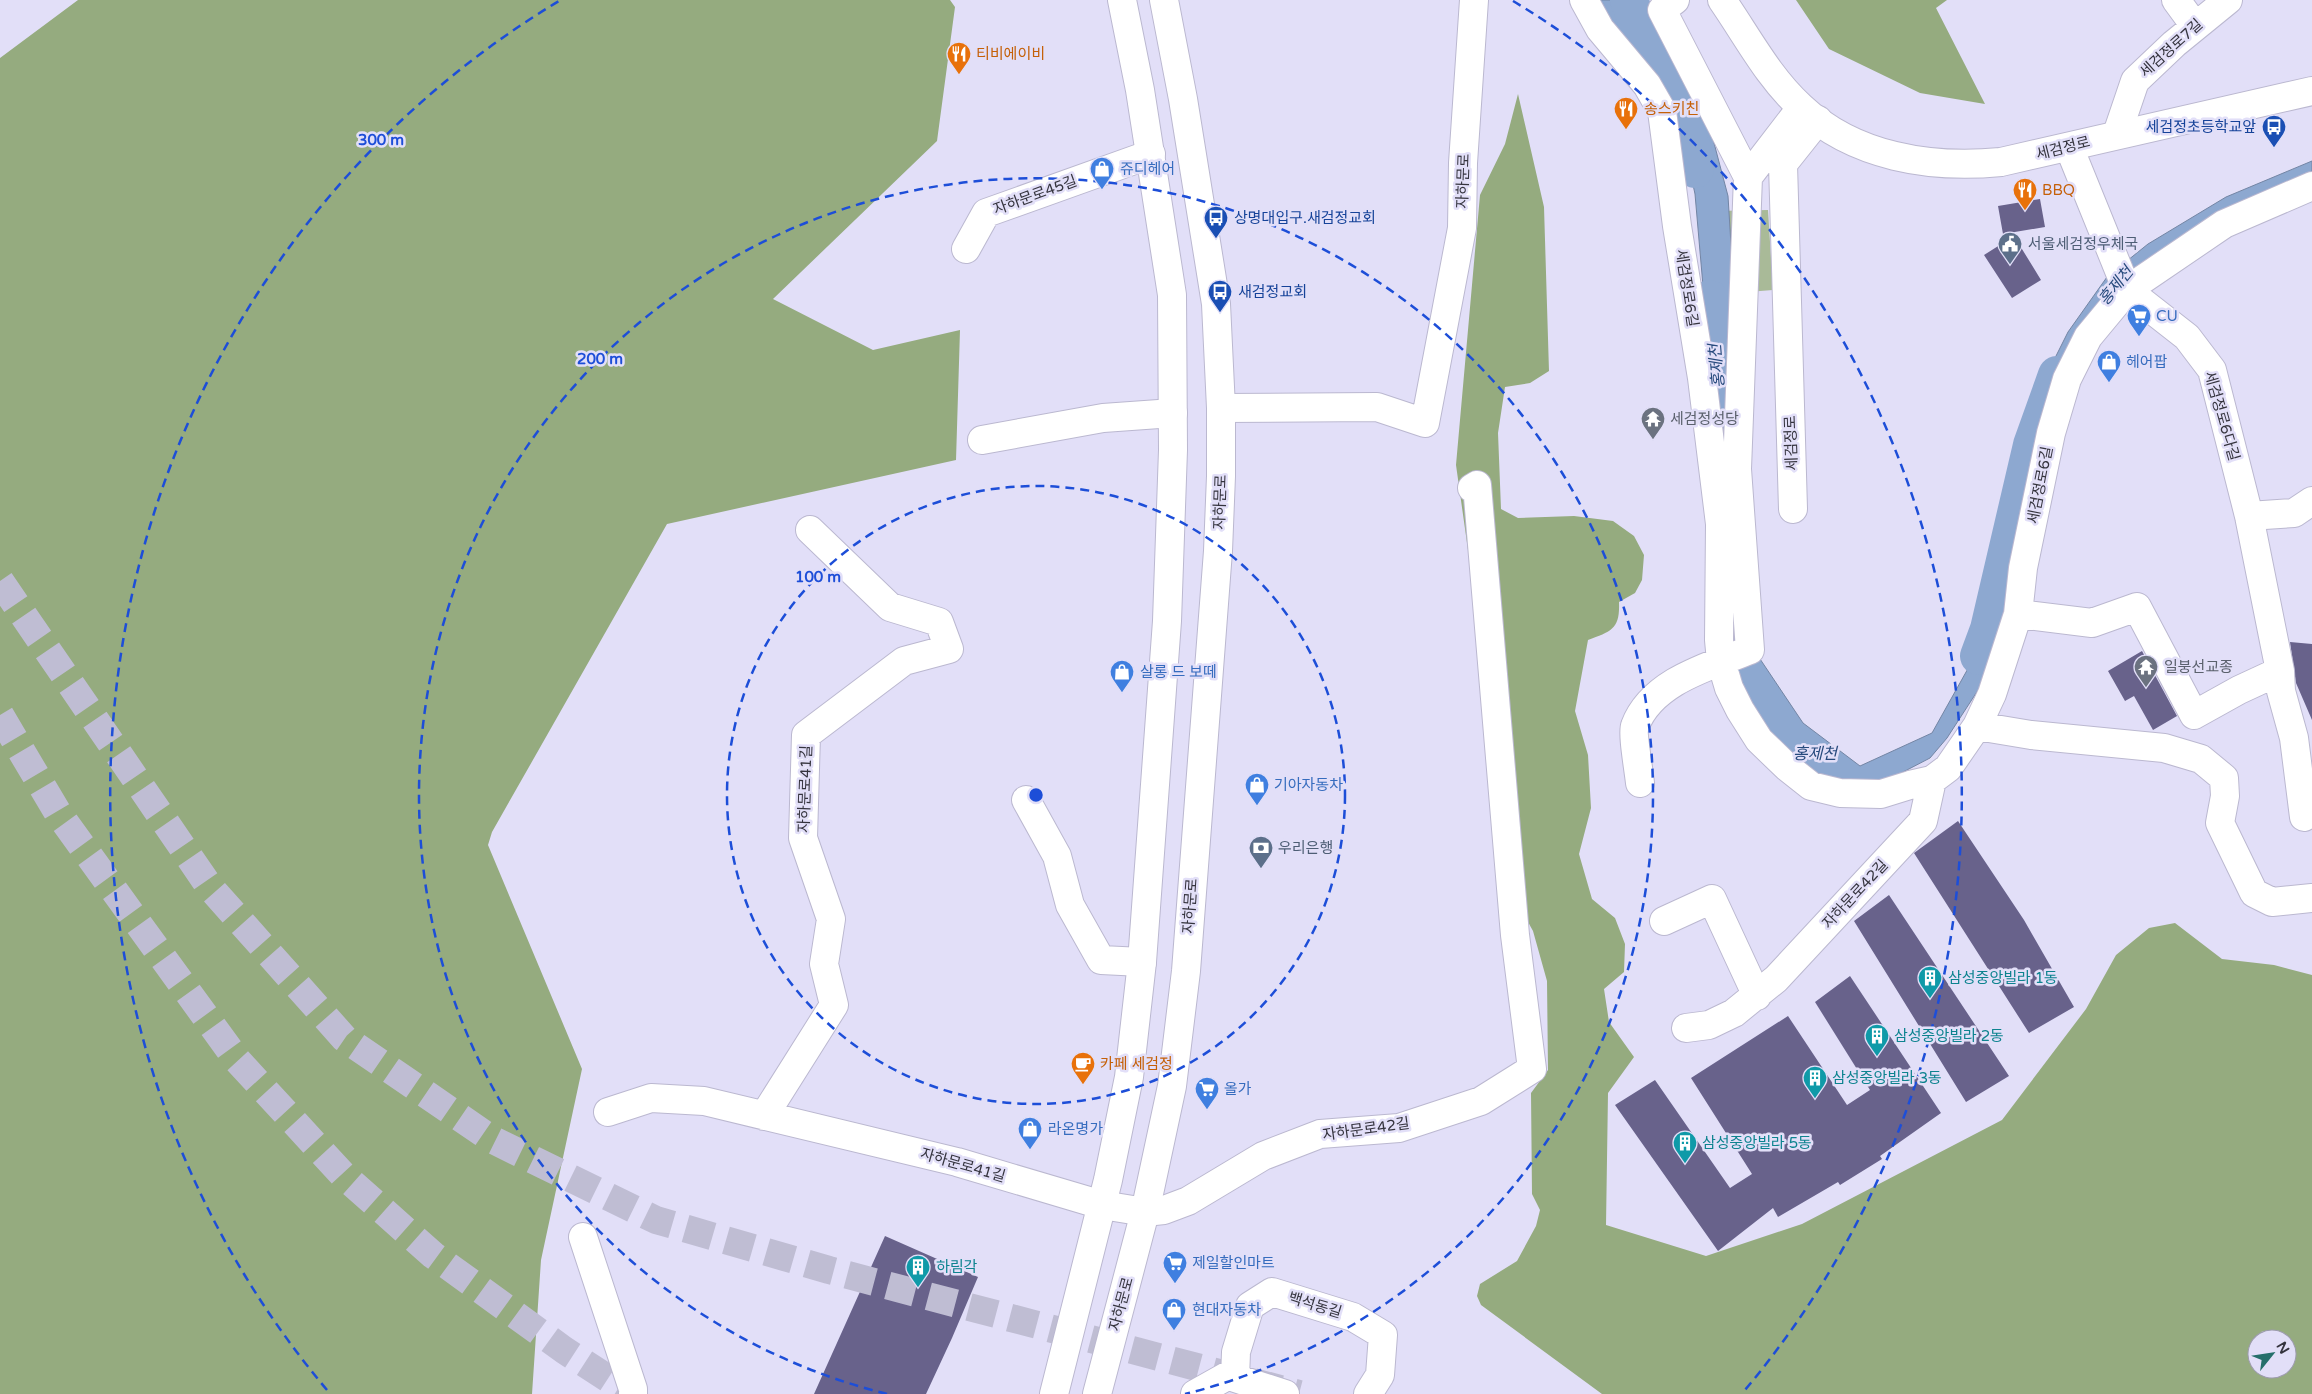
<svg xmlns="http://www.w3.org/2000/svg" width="2312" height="1394" font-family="'Varela Round','Noto Sans KR',sans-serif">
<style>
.green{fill:#a9ba98}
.forest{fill:#95ab7f;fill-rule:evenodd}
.water{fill:#8da8d0;stroke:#7385a4}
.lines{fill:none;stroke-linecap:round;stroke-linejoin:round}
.river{stroke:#8da8d0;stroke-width:38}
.building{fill:#68628b}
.highway-tunnel{stroke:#bfbdd3;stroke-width:28;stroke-dasharray:28 14;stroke-linecap:butt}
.minor-casing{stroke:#bbb8d0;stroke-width:30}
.major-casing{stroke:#bbb8d0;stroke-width:30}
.minor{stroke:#fff;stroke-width:28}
.major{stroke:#fff;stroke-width:28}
.ring{fill:none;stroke:#1d4ed8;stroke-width:2.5;stroke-dasharray:9 6}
.labels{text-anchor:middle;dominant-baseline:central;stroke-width:5;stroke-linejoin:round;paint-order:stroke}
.street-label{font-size:15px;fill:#35343e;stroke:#e2dff8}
.food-label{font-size:15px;fill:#c56008;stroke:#e2dff8;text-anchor:start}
.transit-label{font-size:15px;fill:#164399;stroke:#e2dff8;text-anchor:start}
.shop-label{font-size:15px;fill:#366cbe;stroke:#e2dff8;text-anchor:start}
.service-label{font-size:15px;fill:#4e5e75;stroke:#e2dff8;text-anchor:start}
.worship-label{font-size:15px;fill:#5b616d;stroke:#e2dff8;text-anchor:start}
.culture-label{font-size:15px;fill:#0d838f;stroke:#e2dff8;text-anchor:start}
.water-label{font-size:16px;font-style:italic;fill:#274a7d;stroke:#e2dff8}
.centre{fill:#1d4ed8;stroke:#e2dff8;stroke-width:2.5}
.ring-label{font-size:15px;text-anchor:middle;font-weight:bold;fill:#1d4ed8;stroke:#e2dff8;stroke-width:5;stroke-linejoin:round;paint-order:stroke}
</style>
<rect width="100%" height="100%" fill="#e2dff8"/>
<path class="green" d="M1768 210 1773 290 1722 294 1716 211Z"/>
<path class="forest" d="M78 0H950L955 7 937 141 773 299 873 350 960 330 956 460 667 524 492 832 488 845 582 1069 541 1260 532 1394H0V58Z
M1796 0H1947L1936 8 1985 104 1920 93 1829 49Z
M1518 94 1544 207 1549 371 1530 383 1505 387 1498 433 1501 509 1518 518 1574 516 1613 521 1634 536 1644 555 1642 580 1635 593 1619 602C1620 629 1612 631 1588 640L1575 711 1588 755 1591 808 1579 854 1592 899 1615 918 1625 944 1624 972 1604 989 1609 1022 1634 1057 1608 1093 1606 1225 1706 1256 1802 1224 2002 1120 2086 1009 2116 955 2149 928 2175 923 2222 959 2274 965 2312 975V1394H1602L1481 1305 1477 1296 1480 1284 1517 1261 1536 1226 1540 1210 1532 1194 1531 1093 1548 1070 1547 981 1533 931 1518 904 1456 465 1480 195 1505 144ZM2257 1339H2287V1369H2257Z"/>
<path class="water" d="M1596 0H1641L1645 32 1691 79 1709 124 1728 196 1756 653 1803 723 1860 766 1932 733 1975 656 2002 584 2031 475 2048 372 2068 332 2107 277 2148 244 2226 197 2312 161V177L2099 326 2046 481 1982 684 1947 738 1930 758 1882 783 1833 786 1802 768 1754 712 1731 660 1725 420 1732 382 1707 332 1695 194 1675 101 1596 4Z"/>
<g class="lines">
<path class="river" d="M1629 0 1653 64 1693 150 1695 169
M1710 299 1724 468
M1979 656 1989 629 2032 445 2057 375"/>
</g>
<path class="building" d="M2040 199 2045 227 2003 234 1998 206Z
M2014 236 2041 280 2012 298 1984 255Z
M2290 642 2312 644V720L2296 683Z
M2142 651 2177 716 2153 730 2134 696 2125 701 2108 671Z
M1958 821 2024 920 2074 1007 2029 1033 1914 853Z
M1889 895 2009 1076 1966 1102 1854 921Z
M1850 976 1941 1113 1880 1156 1882 1159 1840 1185 1838 1182 1778 1217 1773 1208 1718 1251 1615 1105 1655 1080 1730 1188 1752 1174 1691 1078 1788 1016 1847 1105 1870 1090 1815 1002Z
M885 1236 978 1277 952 1338 926 1394H814Z"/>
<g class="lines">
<path class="highway-tunnel" d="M0 581 209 886 344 1038 493 1140 656 1220 829 1270 1299 1394
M0 715 58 813 237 1060 343 1175 433 1255 564 1350 632 1394"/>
<defs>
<path id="minor" d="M1584 0 1600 29 1647 85 1662 111 1677 226 1702 378 1720 524 1719 640 1721 661 1729 688 1740 710 1759 740 1787 767 1811 786 1840 793 1881 794 1910 785 1932 780 1948 768 1977 726 1992 694 2018 614 2023 568 2051 433 2067 379 2088 337 2127 290 2224 224 2312 186
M1675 0 1662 10 1748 177 1801 108
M2176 0 2195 26
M2117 134 2135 81 2174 44 2228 0
M2069 147 2127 290 2187 337 2212 370 2249 516 2280 671
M966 249 986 213 1151 154
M1221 408 1377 407 1425 423 1462 228 1463 163 1474 0
M982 440 1103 418 1173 413
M1793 509 1783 164 1818 120
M2249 516 2294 513 2312 501
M2018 614 2092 623 2137 607 2194 715 2239 690 2280 671 2281 691 2294 738 2304 817
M1977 726 2031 735 2164 748 2201 759 2224 778 2225 796 2220 823 2254 893 2272 902 2312 898
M1640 783C1639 772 1632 733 1635 726 1652 681 1710 666 1750 650L1737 469 1748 177
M1026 800 1057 856 1070 905 1101 960 1142 962
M1664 921 1712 899 1757 996
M1686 1028 1709 1025 1734 1013 1776 979 1923 821 1932 780
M608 1112 651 1098 704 1101 957 1162 1102 1205 1145 1212 1164 1210 1188 1201 1263 1156 1320 1134 1399 1128 1481 1101 1532 1069 1515 935 1477 485 1472 488
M764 1116 834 1005 824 964 831 919 803 838 806 735 904 661 949 649 939 622 890 607 810 530
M583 1237 633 1389V1394
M1195 1394 1236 1371
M1285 1394 1235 1378 1236 1352 1250 1306 1272 1292 1353 1317 1383 1335 1380 1375 1368 1394"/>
<path id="major" d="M1722 0C1747 36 1768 77 1801 107 1854 157 1931 169 2001 162L2312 91
M1054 1394 1108 1180 1129 1077 1142 962 1167 621 1173 450 1172 295 1140 90 1122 0
M1097 1394 1145 1212 1172 1086 1186 971 1218 551 1221 476V408L1216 304 1183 99 1164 0"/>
</defs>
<use href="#minor" class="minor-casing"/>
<use href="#major" class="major-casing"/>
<use href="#minor" class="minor"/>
<use href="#major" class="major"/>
</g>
<g class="ring">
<circle cx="1036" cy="795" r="309"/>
<path d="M887 1394A617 617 0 1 1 1185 1394"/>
<path d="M327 1390A926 926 0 0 1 559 1M1513 1A926 926 0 0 1 1745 1390"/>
</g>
<defs>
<symbol id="restaurant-pin" viewBox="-11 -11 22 30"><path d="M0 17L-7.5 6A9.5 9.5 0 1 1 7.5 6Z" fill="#e8710a" stroke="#e2dff8"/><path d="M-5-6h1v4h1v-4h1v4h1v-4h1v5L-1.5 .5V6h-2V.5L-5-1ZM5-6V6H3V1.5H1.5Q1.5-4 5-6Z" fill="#fff"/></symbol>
<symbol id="bus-pin" viewBox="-11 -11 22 30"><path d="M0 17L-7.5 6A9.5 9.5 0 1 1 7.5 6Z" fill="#1a4fb4" stroke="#e2dff8"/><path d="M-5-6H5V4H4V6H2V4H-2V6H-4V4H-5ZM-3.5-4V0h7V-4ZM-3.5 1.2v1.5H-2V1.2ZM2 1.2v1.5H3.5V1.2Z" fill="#fff"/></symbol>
<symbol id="shop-pin" viewBox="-11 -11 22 30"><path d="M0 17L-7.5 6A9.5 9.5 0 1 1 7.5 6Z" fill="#3f7fe0" stroke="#e2dff8"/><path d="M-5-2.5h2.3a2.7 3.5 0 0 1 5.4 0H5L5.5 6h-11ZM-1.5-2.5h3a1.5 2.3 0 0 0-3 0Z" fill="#fff"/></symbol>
<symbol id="civic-pin" viewBox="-11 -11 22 30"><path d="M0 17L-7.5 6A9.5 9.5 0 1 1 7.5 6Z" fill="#5c6f8a" stroke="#e2dff8"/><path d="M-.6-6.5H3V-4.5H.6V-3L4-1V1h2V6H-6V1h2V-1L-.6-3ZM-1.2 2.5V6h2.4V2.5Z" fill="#fff"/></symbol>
<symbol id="supermarket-pin" viewBox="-11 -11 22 30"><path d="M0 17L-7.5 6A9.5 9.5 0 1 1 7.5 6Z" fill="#3f7fe0" stroke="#e2dff8"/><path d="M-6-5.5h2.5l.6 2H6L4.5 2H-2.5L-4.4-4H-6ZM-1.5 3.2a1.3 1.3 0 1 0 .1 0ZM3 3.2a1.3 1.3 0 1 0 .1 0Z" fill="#fff"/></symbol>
<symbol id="temple-pin" viewBox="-11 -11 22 30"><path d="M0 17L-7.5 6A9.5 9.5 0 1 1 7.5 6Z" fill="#6b7280" stroke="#e2dff8"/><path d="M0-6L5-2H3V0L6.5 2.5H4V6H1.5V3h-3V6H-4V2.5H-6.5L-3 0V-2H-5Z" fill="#fff"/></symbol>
<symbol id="bank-pin" viewBox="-11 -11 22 30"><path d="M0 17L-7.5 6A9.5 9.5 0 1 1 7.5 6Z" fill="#5c6f8a" stroke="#e2dff8"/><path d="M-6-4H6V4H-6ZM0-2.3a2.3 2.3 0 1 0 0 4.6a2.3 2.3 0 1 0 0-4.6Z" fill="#fff"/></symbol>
<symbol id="building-pin" viewBox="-11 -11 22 30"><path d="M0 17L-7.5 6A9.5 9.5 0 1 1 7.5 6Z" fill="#0f9aa8" stroke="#e2dff8"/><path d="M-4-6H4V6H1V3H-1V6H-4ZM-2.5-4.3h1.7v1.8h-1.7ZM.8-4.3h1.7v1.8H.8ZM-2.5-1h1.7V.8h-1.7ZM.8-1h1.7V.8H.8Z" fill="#fff"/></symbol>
<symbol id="cafe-pin" viewBox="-11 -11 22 30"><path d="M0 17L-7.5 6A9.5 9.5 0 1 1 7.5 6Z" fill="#e8710a" stroke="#e2dff8"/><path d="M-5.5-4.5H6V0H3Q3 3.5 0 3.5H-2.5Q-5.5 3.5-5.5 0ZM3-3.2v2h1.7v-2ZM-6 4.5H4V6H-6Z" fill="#fff"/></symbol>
</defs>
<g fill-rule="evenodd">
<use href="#restaurant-pin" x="945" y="40" width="28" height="38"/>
<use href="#restaurant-pin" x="1612" y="95" width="28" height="38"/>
<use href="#bus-pin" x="2260" y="113" width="28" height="38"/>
<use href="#shop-pin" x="1088" y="155" width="28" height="38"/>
<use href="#restaurant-pin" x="2011" y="176" width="28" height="38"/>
<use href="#bus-pin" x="1202" y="204" width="28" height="38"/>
<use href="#civic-pin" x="1996" y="230" width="28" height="38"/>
<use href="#bus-pin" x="1206" y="278" width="28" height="38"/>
<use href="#supermarket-pin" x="2125" y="302" width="28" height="38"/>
<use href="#shop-pin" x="2095" y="348" width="28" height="38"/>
<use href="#temple-pin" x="1639" y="405" width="28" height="38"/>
<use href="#temple-pin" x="2132" y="653" width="28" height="38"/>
<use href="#shop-pin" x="1108" y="658" width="28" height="38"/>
<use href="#shop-pin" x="1243" y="771" width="28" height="38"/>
<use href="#bank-pin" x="1247" y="834" width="28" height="38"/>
<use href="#building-pin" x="1916" y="964" width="28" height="38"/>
<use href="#building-pin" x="1863" y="1022" width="28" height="38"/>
<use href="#cafe-pin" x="1069" y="1050" width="28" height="38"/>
<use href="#building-pin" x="1801" y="1064" width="28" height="38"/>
<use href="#supermarket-pin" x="1193" y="1075" width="28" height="38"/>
<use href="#shop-pin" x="1016" y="1115" width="28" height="38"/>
<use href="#building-pin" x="1671" y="1129" width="28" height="38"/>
<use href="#supermarket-pin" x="1161" y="1249" width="28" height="38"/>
<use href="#building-pin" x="904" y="1253" width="28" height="38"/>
<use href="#shop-pin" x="1160" y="1296" width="28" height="38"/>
</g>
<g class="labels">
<g class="street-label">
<text transform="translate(2171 48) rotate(-42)">세검정로7길</text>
<text transform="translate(2063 148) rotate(-14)">세검정로</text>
<text transform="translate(1463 181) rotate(-88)">자하문로</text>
<text transform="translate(1035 195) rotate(-20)">자하문로45길</text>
<text transform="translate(1687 288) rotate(81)">세검정로6길</text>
<text transform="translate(2222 416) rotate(74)">세검정로6다길</text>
<text transform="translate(1791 443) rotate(-92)">세검정로</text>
<text transform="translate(2040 485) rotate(-79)">세검정로6길</text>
<text transform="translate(1220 502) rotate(-88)">자하문로</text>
<text transform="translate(805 789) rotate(-88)">자하문로41길</text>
<text transform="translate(1855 894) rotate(-47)">자하문로42길</text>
<text transform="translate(1190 906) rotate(-86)">자하문로</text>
<text transform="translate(1366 1129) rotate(-8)">자하문로42길</text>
<text transform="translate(963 1165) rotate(16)">자하문로41길</text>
<text transform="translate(1121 1304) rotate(-75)">자하문로</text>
<text transform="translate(1315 1305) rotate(17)">백석동길</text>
</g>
<g class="food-label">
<text x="976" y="54">티비에이비</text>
<text x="1644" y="109">송스키친</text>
<text x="2042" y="190">BBQ</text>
<text x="1100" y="1064">카페 세검정</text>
</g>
<g class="transit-label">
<text x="2256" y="127" text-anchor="end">세검정초등학교앞</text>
<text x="1234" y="218">상명대입구.새검정교회</text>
<text x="1238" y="292">새검정교회</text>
</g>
<g class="shop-label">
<text x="1120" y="169">쥬디헤어</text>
<text x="2156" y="316">CU</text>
<text x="2126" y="362">헤어팝</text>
<text x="1140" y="672">살롱 드 보떼</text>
<text x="1274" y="785">기아자동차</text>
<text x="1224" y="1089">올가</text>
<text x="1048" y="1129">라온명가</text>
<text x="1192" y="1263">제일할인마트</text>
<text x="1192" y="1310">현대자동차</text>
</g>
<g class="service-label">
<text x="2028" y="244">서울세검정우체국</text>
<text x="1278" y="848">우리은행</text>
</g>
<g class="worship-label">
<text x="1670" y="419">세검정성당</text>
<text x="2164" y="667">일붕선교종</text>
</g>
<g class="culture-label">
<text x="1948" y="978">삼성중앙빌라 1동</text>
<text x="1894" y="1036">삼성중앙빌라 2동</text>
<text x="1832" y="1078">삼성중앙빌라 3동</text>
<text x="1702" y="1143">삼성중앙빌라 5동</text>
<text x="936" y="1267">하림각</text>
</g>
<g class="water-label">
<text transform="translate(2116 286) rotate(-51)">홍제천</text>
<text transform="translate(1717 366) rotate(-95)">홍제천</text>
<text x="1815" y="754">홍제천</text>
</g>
</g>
<circle cx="1036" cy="795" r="8" class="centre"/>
<g class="ring-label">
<text x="381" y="145">300 m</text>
<text x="600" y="364">200 m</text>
<text x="818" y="582">100 m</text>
</g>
<g transform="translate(2272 1354) rotate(60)"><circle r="24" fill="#e2dff8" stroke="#9d9bae"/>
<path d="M0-4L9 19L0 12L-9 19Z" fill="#256f6b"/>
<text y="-8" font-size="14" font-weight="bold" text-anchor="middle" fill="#35343e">N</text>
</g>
</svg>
